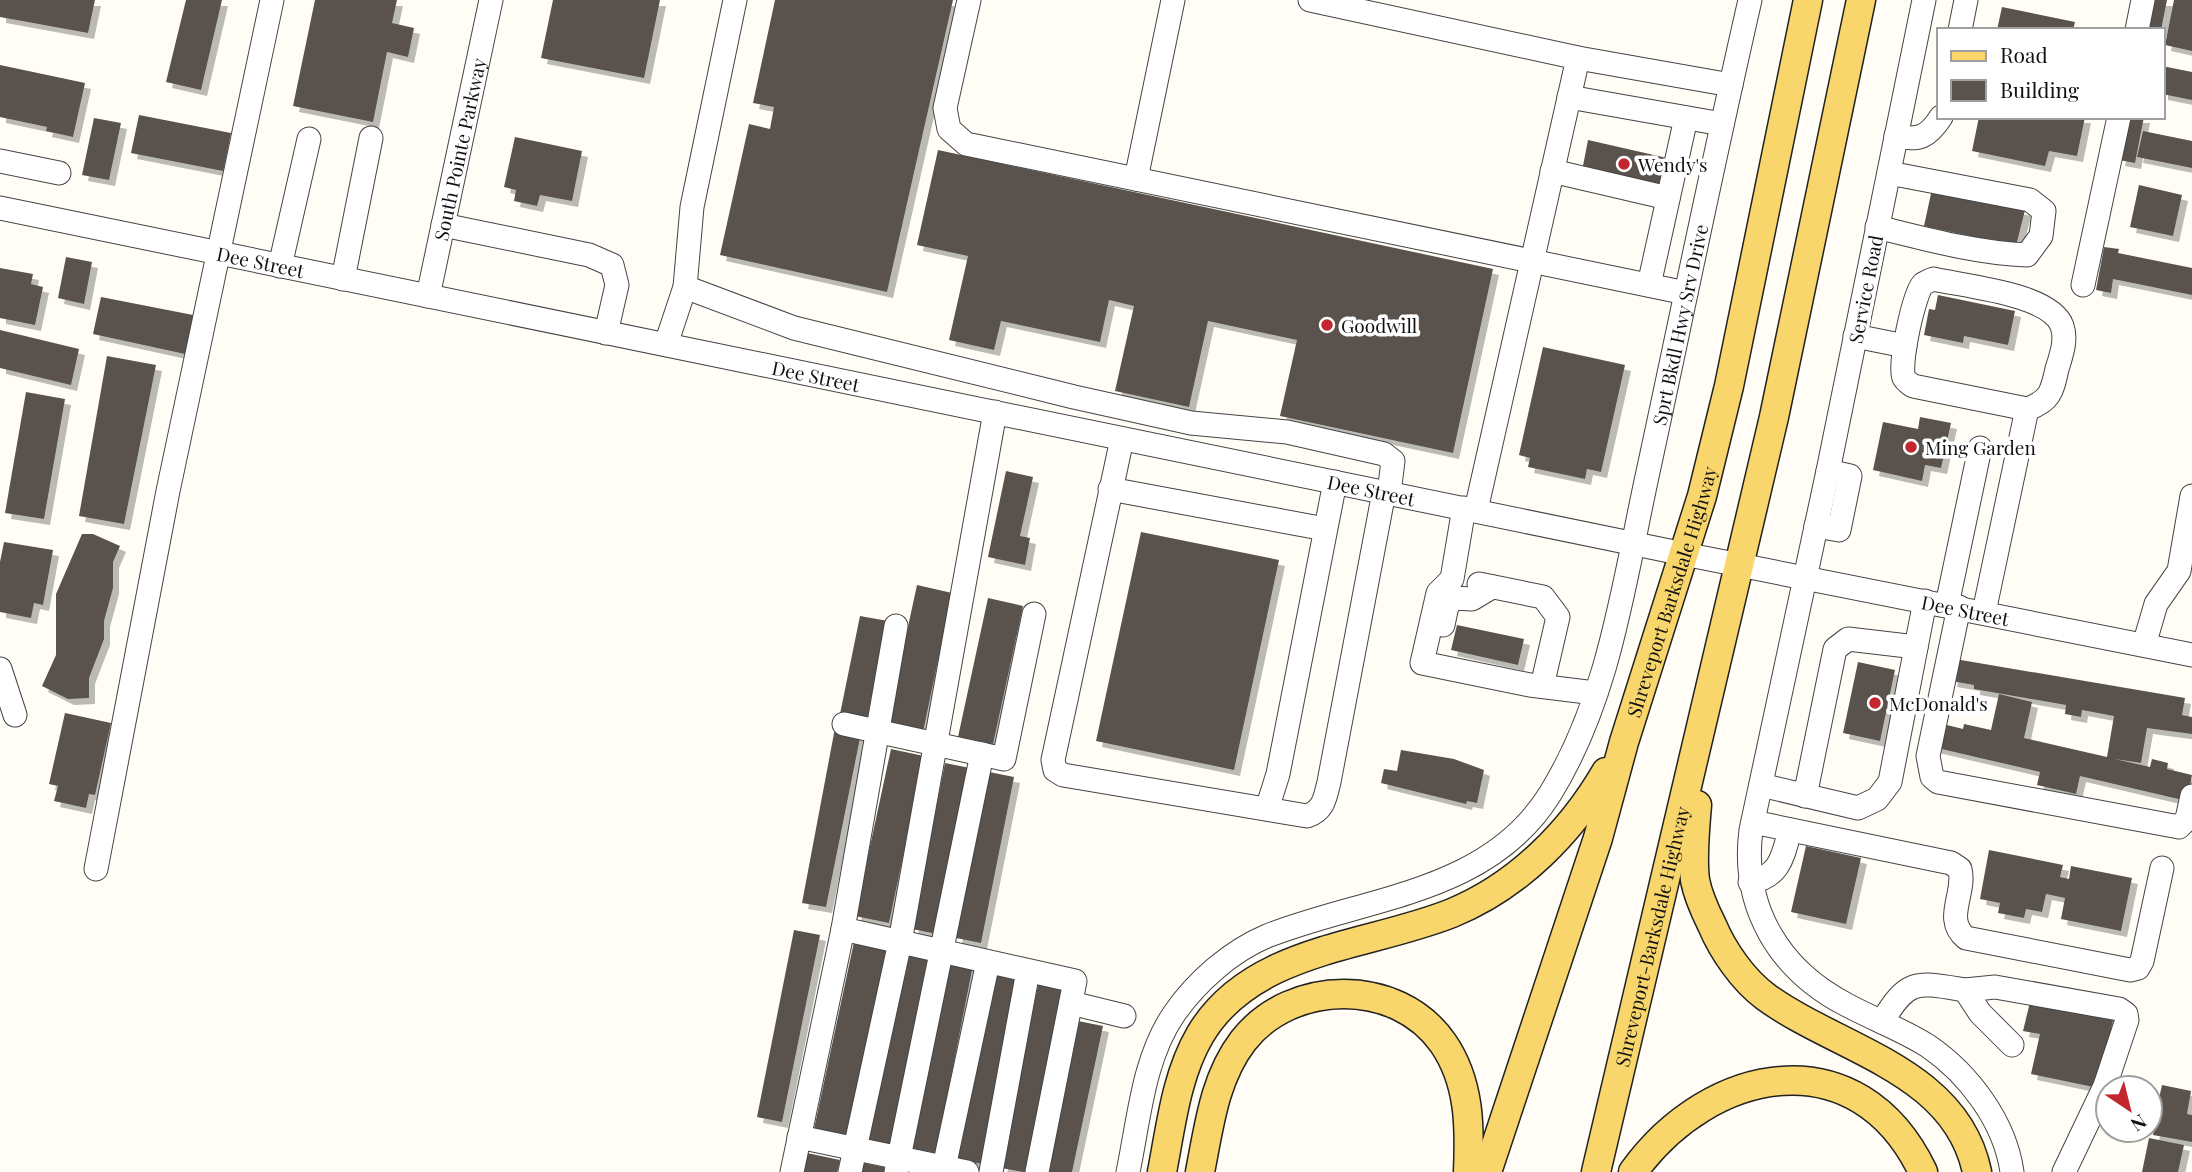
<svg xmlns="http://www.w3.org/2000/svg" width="2192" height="1172" font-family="'Playfair Display',serif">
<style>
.building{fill:#5a524d;filter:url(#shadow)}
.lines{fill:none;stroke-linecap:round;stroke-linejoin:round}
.minor-casing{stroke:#444;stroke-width:25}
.major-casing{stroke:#222;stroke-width:31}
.minor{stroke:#fff;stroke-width:23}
.major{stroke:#f9d66b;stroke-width:28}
.poi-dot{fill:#c4262e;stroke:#fff;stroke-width:2.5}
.labels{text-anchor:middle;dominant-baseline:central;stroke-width:7;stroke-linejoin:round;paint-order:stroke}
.street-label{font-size:19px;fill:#111;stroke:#fff}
.poi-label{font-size:19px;fill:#111;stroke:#fff;text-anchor:start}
</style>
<defs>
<filter id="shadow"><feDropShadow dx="6" dy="6" stdDeviation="0" flood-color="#0004"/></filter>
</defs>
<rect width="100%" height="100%" fill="#fffdf5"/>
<path class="building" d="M0 0H95L88 33 0 17Z
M186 0H222L201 90 166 82Z
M315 0H397L392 23 414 28 408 57 387 52 373 122 293 106Z
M553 0H660L644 78 541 58Z
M775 0H953L887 292 720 255 749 124 770 129 774 107 753 103Z
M2152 0H2167L2161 30H2146Z
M2174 0H2192V51L2165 45Z
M2002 7 2075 22 2073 30H1997Z
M0 65 85 83 73 137 46 131 47 127 0 117Z
M2162 66 2192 72V100L2162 94Z
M139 115 231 133 223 171 131 153Z
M1979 117H2085L2077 156 2049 151 2045 166 1972 151Z
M2128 117H2144L2135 163 2119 160Z
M94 118 121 123 109 180 82 175Z
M2143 131 2192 141V168L2137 157Z
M515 137 582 151 572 201 540 195 537 206 514 201 516 190 504 187Z
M1588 140 1667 158 1660 188 1582 171Z
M938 150 1493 269 1453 453 1280 416 1297 340 1208 321 1189 407 1115 391 1134 306 1109 300 1100 342 1001 321 994 350 949 340 968 256 917 245Z
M2139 185 2182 195 2173 236 2130 227Z
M1932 189 2025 210 2016 246 1924 226Z
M2104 247 2119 249 2118 253 2192 268V295L2113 279 2111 293 2096 290Z
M66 257 92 262 84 304 58 298Z
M0 268 33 274 31 284 43 287 35 325 0 318Z
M1938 295 2015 311 2008 345 1964 336 1963 343 1924 335 1929 309 1935 310Z
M101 297 193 315 185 354 93 334Z
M0 330 79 349 71 385 0 368Z
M1543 347 1625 365 1601 472 1587 469 1585 479 1528 467 1530 458 1519 455Z
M107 356 156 365 124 524 79 516Z
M26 392 65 399 44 519 5 513Z
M1920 417 1951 423 1941 468 1925 465 1922 481 1873 470 1883 422 1918 429Z
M1006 471 1033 477 1020 536 1030 538 1025 565 988 557Z
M1141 532 1279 560 1234 770 1096 741Z
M82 534H93L120 546 113 562V588L104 621V639L89 678V698L68 699 42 686 56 655V594Z
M4 542 53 550 43 605 34 603 31 618 0 612V562Z
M917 585 952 593 923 732 887 724Z
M988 598 1023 606 993 744 958 737Z
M860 616 888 621 867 719 840 714Z
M1457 625 1524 639 1518 665 1451 650Z
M1955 659 2185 698 2182 715 2192 717V734L2147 728 2141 763 2115 759 2150 767 2152 759 2168 763 2167 769 2192 775 2187 801 2080 776 2076 794 2037 785 2040 772 1933 747 1939 723 1963 729 1964 724 1991 730 1999 694 2032 702 2024 738 2107 757 2114 716 2082 710 2081 717 2065 714 2066 705 1974 689V685L1951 681Z
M1858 662 1895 670 1880 741 1843 733Z
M65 713 111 723 95 795 89 794 86 808 54 801 58 786 49 784Z
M835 728 861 733 826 907 802 903Z
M891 749 924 756 889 923 855 916Z
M1401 750 1454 759 1484 770 1477 803 1467 801 1466 804 1381 783 1384 769 1397 771Z
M945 763 970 768 937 934 912 929Z
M989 772 1014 777 981 943 956 938Z
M1806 846 1861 858 1846 924 1791 912Z
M1989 850 2063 865 2060 877 2069 879 2071 866 2132 878 2121 931 2061 919 2065 898 2046 894 2042 912 2026 909 2024 918 1998 913 2000 903 1980 899Z
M794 930 820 935 782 1122 757 1117Z
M854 942 887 949 847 1136 814 1129Z
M903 952 928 957 890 1144 865 1140Z
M948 960 973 965 936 1153 911 1148Z
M994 972 1019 977 982 1164 956 1159Z
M1039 980 1064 985 1026 1172H1023L1001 1168Z
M2031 998 2114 1016 2098 1088 2031 1074 2040 1034 2023 1031Z
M1078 1021 1103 1026 1072 1172H1046Z
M2162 1085 2191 1091 2187 1114 2192 1115V1142L2153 1135 2156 1119 2150 1118V1107L2151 1102 2158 1103Z
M2149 1138 2184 1145 2178 1172H2142Z
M807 1153 840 1160 837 1172H803Z
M863 1163 888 1168 887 1172H861Z"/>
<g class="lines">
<defs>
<g id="minor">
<path d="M969 0 945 108 949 129 966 144 1686 293"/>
<path d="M1310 0 1578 58 1476 510"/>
<path d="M1924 0 1828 471 1751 830C1741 907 1779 970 1847 1005 1873 1019 1903 1030 1928 1046 1969 1074 2005 1122 2012 1172"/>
<path d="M1960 30 1966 0"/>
<path d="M2137 30 2143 0"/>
<path d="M1578 58 1731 85"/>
<path d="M1569 97 1722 124"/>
<path d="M1896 136C1919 141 1928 137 1941 117"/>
<path d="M0 161 59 173"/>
<path d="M1552 171 1668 198"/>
<path d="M1136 179 1173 0"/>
<path id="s1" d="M0 208 1684 554 2192 655"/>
<path d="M443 225 589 255 612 265 617 285 606 333"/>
<path d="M1877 227C1926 239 1976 253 2027 255L2041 236 2044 211 2030 200 1889 173"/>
<path d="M280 266 309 139"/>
<path d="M343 279 371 138"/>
<path d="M1933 279C1964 286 2051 294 2062 326 2067 340 2061 356 2057 369 2052 392 2050 401 2027 409L1913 386C1912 386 1904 379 1904 378 1898 367 1914 293 1923 284 1923 284 1932 279 1933 279Z"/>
<path d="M1649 285 1686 118"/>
<path d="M2083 285 2119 117"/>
<path d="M685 287 794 328 1074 397 1191 423 1287 432 1384 454 1393 461 1389 493"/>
<path id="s2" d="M428 296 491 0"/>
<path d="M1855 336 1905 346"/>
<path d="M666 344 685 287 692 207 735 0"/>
<path d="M1122 439 1053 760 1055 770 1063 775 1307 816C1324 810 1325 798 1329 782L1384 492"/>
<path d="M1110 489 1325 529"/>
<path d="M1464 508 1452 579 1438 593 1422 663 1530 685 1595 693"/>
<path d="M1816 526 1839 530 1850 476 1828 471"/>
<path d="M1479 584 1543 597 1558 617 1542 686"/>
<path d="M1947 605 1980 448"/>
<path d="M1959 607 1928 756 1932 777 1938 782 2179 827 2187 819 2192 796"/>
<path d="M1984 612 2027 409"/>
<path d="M1443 625 1447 606 1454 598 1472 599 1492 587"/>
<path d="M2144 645 2156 604 2179 571 2192 496"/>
<path d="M0 669 15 715"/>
<path d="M844 724 1004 759 1034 614"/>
<path d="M1761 785 1858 808 1877 799 1890 782 1925 601"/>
<path d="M1805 796 1835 649 1848 639 1916 647"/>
<path d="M1267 809 1278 774 1335 482"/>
<path d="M1753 822 1951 863 1960 869C1966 894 1943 919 1966 938L2130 970 2138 968 2142 961 2162 868"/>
<path d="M96 869 168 491 272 0"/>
<path d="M1750 882C1780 877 1783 856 1790 830"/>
<path d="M843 929 896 626"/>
<path d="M1965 990 1995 987 2119 1009 2126 1014 2127 1020 2105 1086 2064 1172"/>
<path d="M1071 1003 1124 1016"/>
<path d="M1882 1022C1908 978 1917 982 1965 990L1980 1013 2012 1045"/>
<path d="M799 1137 967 1172"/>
<path d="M792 1172 843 929 1075 981 1037 1172"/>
<path d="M850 1172 900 942 995 412"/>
<path d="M896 1172 982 754"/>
<path d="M943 1172 988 962"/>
<path d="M991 1172 1028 971"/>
<path id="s3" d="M1128 1172C1139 1120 1143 1059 1174 1014 1196 982 1231 951 1267 936 1365 897 1488 894 1550 794 1610 697 1624 581 1648 472 1682 314 1714 157 1750 0"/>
</g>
<g id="major">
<path d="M1697 805C1695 829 1692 856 1695 880 1698 896 1705 911 1712 925 1723 951 1743 980 1766 997 1839 1050 1956 1070 1977 1172"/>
<path d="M1162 1172C1171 1126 1176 1076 1200 1035 1251 948 1368 947 1452 913 1518 886 1571 832 1606 772"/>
<path d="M1200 1172C1209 1127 1214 1079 1243 1041 1291 979 1397 977 1443 1043 1470 1082 1470 1127 1468 1172"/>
<path id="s4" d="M1487 1172 1598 838 1624 742 1702 496 1729 386 1808 0"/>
<path id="s5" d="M1596 1172 1774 417 1861 0"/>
<path d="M1633 1172C1710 1065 1858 1036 1923 1172"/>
</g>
</defs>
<use href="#minor" class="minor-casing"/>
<use href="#major" class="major-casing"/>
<use href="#minor" class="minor"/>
<use href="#major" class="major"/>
</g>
<g class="poi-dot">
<circle cx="1624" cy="164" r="7"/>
<circle cx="1327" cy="325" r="7"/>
<circle cx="1911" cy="447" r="7"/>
<circle cx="1875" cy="703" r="7"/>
</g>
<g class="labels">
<g class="street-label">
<text stroke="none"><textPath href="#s2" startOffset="150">South Pointe Parkway</textPath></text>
<text stroke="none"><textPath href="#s1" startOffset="266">Dee Street</textPath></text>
<text transform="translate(1865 289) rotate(-79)">Service Road</text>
<text stroke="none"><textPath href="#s3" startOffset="1102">Sprt Bkdl Hwy Srv Drive</textPath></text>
<text stroke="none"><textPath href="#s1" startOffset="833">Dee Street</textPath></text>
<text stroke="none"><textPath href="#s1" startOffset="1400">Dee Street</textPath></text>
<text stroke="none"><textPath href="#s4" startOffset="609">Shreveport Barksdale Highway</textPath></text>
<text stroke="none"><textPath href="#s1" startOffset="2006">Dee Street</textPath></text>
<text stroke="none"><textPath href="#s5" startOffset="242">Shreveport-Barksdale Highway</textPath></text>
</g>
<g class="poi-label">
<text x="1638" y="164">Wendy's</text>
<text x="1341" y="325">Goodwill</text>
<text x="1925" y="447">Ming Garden</text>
<text x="1889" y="703">McDonald's</text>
</g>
</g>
<rect x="1937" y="28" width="228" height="91" fill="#ffffff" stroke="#a0a0a0" stroke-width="2"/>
<rect x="1951" y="51" width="35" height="10" fill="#f9d66b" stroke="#a0a0a0" stroke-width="2"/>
<text x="2000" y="63" font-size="21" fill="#111111">Road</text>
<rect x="1951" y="80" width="35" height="21" fill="#5a524d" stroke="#a0a0a0" stroke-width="2"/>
<text x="2000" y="98" font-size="21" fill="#111111">Building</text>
<g transform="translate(2129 1109) rotate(145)"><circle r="33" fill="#ffffff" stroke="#a0a0a0" stroke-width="2"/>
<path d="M0-5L12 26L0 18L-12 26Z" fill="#c4262e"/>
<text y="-10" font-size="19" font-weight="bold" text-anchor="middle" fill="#111111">N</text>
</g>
</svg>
